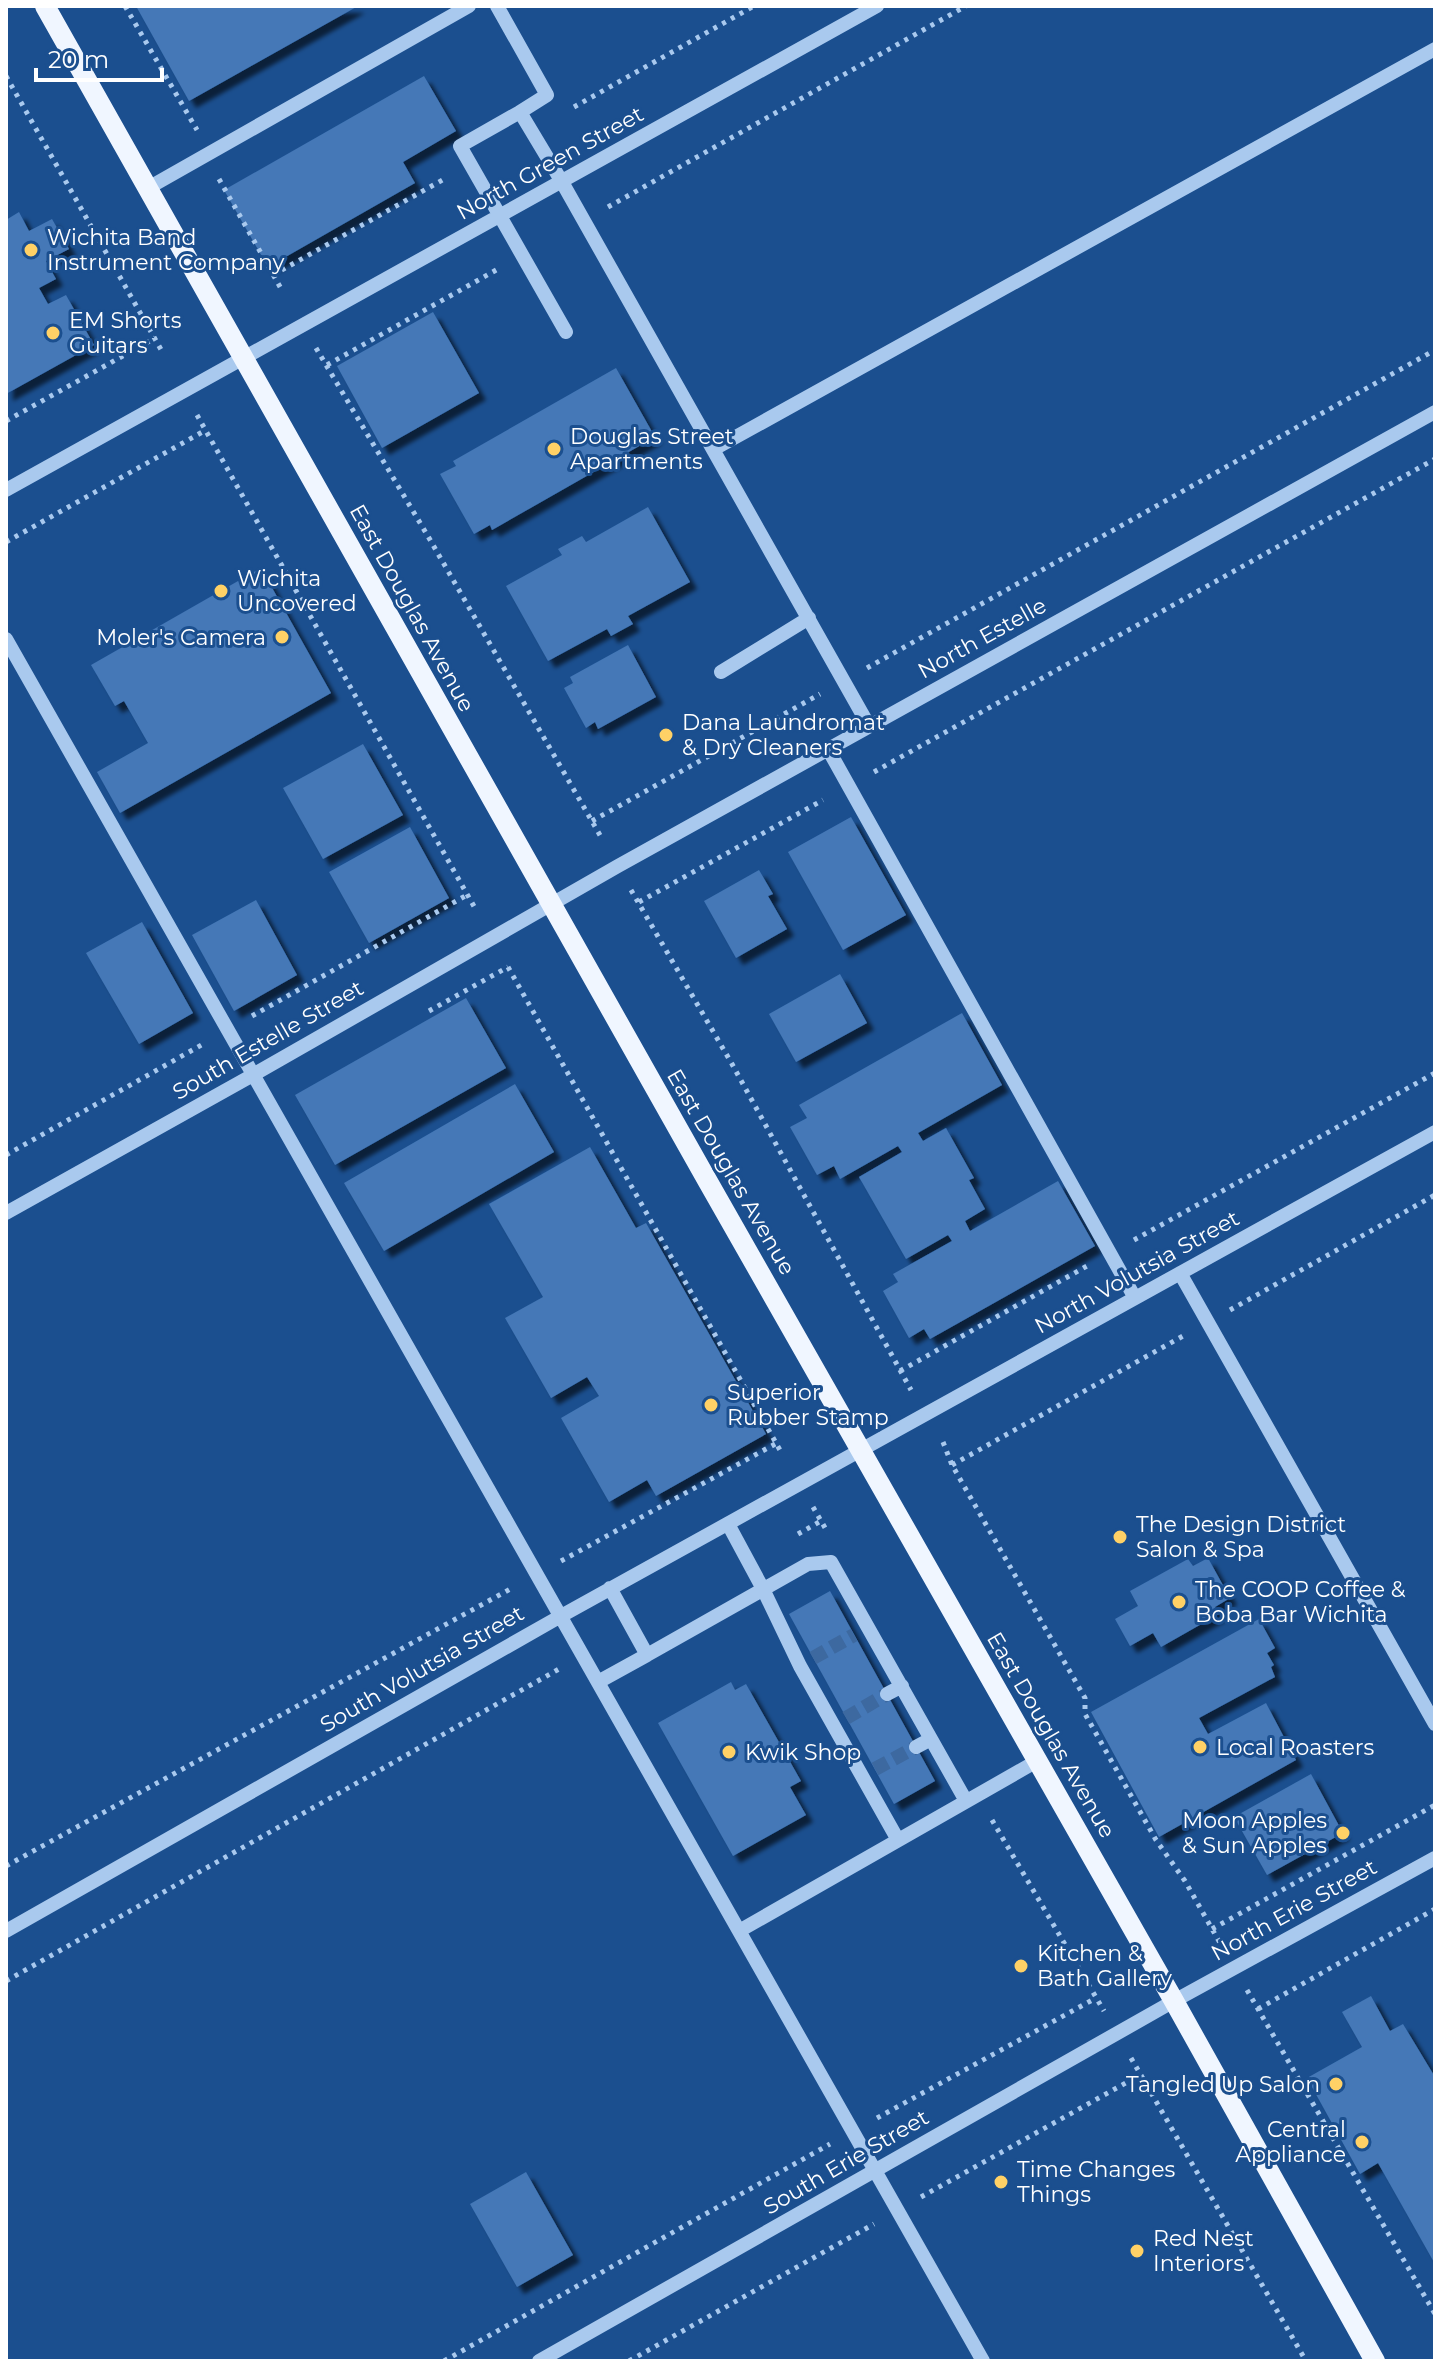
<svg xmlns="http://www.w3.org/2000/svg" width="1441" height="2367" font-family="Montserrat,sans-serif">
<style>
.building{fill:#4478b7;filter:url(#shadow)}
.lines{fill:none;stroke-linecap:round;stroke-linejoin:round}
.minor-tunnel{stroke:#3d69a0;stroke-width:14;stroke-dasharray:14 7;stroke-linecap:butt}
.path{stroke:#a9c9ee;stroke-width:5;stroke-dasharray:4 6;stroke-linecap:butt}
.minor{stroke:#a9c9ee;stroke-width:14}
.major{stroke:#f0f6ff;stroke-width:20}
.poi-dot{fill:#ffd166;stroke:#1b4f8f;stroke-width:3}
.labels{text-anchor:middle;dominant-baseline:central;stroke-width:6;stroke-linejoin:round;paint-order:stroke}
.street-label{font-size:22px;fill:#fff;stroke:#1b4f8f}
.poi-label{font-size:22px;fill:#fff;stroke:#1b4f8f;text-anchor:start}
</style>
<defs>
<filter id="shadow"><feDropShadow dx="7" dy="7" stdDeviation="2" flood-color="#0009"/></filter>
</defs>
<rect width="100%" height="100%" fill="#1b4f8f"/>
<path class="building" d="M136 6H358L189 101Z
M424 76 456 131 403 162 415 183 268 267 224 190Z
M19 212 29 231 52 219 69 249 46 261 56 279 39 288 48 304 66 295 94 345 6 394V220Z
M433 312 479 393 382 448 337 366Z
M616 368 655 437 492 530 490 525 474 534 440 474 456 466 453 461Z
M648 507 690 582 628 616 633 624 611 636 607 629 548 661 506 586 562 555 558 549 582 536 586 542Z
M261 568 331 693 120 813 97 772 148 743 124 701 115 706 91 665Z
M628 645 656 697 598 729 595 722 586 728 564 688 573 683 570 677Z
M363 744 403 815 323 859 283 788Z
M851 817 906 915 843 950 788 852Z
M410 827 449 898 369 943 329 872Z
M759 870 773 894 768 896 787 929 736 958 704 901Z
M256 900 297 975 234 1011 192 935Z
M142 922 193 1013 139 1044 86 953Z
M840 974 867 1023 796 1062 769 1014Z
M466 998 506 1068 335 1165 295 1095Z
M962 1013 1002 1085 918 1133 923 1141 946 1128 974 1178 969 1180 985 1209 965 1221 970 1231 1058 1181 1095 1246 930 1339 924 1329 909 1338 883 1291 898 1282 893 1274 952 1241 948 1235 906 1259 859 1177 902 1152 898 1146 840 1179 834 1166 817 1175 790 1127 807 1118 799 1105Z
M515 1084 554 1152 384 1251 344 1183Z
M590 1147 636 1228 646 1223 766 1434 656 1496 647 1480 609 1502 561 1418 599 1396 587 1377 551 1398 505 1318 543 1297 489 1204Z
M1208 1558 1230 1598 1215 1607 1219 1614 1161 1647 1153 1633 1130 1646 1115 1619 1138 1606 1130 1591 1188 1559 1193 1566Z
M830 1591 935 1781 894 1804 789 1614Z
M1259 1619 1275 1648 1267 1653 1274 1665 1271 1667 1275 1677 1199 1718 1208 1734 1266 1703 1296 1760 1159 1837 1091 1712Z
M731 1682 735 1690 746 1684 801 1781 790 1787 806 1815 733 1856 658 1723Z
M1311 1774 1343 1833 1267 1875 1234 1817Z
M1371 1996 1390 2031 1403 2024 1435 2077V2264L1378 2163 1360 2174 1307 2078 1362 2047 1342 2012Z
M526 2172 573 2255 517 2287 470 2204Z"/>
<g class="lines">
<path class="minor-tunnel" d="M813 1658 854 1635
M846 1718 887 1694
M875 1769 916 1747"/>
<path class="path" d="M125 6 197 130
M6 76 163 353
M574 107 754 6
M219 179 283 292
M608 207 966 6
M273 275 446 178
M316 348 429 538 601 837
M327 365 498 269
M197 415 476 910
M6 421 155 338
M6 542 206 430
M867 668 1435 350
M874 772 1435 459
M592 821 820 694
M631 890 732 1064 911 1390
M639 902 823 800
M508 967 781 1452
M429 1011 508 967
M252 1016 467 895
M6 1155 205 1043
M1134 1240 1435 1073
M1230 1310 1435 1195
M900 1371 1087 1266
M943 1442 952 1465 1085 1698V1714L1156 1840 1185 1881 1220 1943
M952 1465 1183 1336
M813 1507 828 1533
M798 1534 821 1521
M561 1561 777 1443
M992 1820 1104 2011
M6 1866 514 1587
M1212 1929 1435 1805
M6 1981 559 1669
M1247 1990 1435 2314
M1258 2009 1435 1909
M1131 2058 1306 2361
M877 2118 1096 1998
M921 2197 1140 2075
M444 2361 830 2144
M629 2361 874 2224"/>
<path class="minor" d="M497 6 547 95 520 112 562 182 869 726
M520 112 460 146 566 332
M148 188 469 6
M714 449 1435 49
M6 490 877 6
M6 639 983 2361
M721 672 809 618
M828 749 1135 1298
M6 1213 253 1075 618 866 1435 412
M1180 1273 1435 1724
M728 1524 763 1589 800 1666 898 1840
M610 1588 647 1655 808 1564 831 1562 966 1801
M598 1682 647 1655
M887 1694 902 1686
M916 1747 931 1739
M6 1931 561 1616 1435 1132
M739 1931 1037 1761
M539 2361 1174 2001 1435 1858"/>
<path class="major" d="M45 6 707 1180 1174 2001 1375 2361"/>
</g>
<g class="poi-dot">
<circle cx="31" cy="250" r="8"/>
<circle cx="53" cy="333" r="8"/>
<circle cx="554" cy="449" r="8"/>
<circle cx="221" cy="591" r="8"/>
<circle cx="282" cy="637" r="8"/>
<circle cx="666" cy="735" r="8"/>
<circle cx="711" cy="1405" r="8"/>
<circle cx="1120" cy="1537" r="8"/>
<circle cx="1179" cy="1602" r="8"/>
<circle cx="1200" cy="1747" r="8"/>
<circle cx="729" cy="1752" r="8"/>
<circle cx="1343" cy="1833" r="8"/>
<circle cx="1021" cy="1966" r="8"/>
<circle cx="1336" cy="2084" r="8"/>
<circle cx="1362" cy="2142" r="8"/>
<circle cx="1001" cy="2182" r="8"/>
<circle cx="1137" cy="2251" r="8"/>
</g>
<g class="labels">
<g class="street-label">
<text transform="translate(550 163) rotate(-29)">North Green Street</text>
<text transform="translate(412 608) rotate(61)">East Douglas Avenue</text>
<text transform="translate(982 638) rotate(-29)">North Estelle</text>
<text transform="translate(268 1040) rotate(-30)">South Estelle Street</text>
<text transform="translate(731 1172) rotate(60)">East Douglas Avenue</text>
<text transform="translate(1137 1272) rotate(-29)">North Volutsia Street</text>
<text transform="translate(422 1669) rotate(-30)">South Volutsia Street</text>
<text transform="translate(1051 1735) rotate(60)">East Douglas Avenue</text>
<text transform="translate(1294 1910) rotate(-29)">North Erie Street</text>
<text transform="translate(846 2162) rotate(-30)">South Erie Street</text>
</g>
<g class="poi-label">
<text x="47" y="237">Wichita Band<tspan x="47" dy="25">Instrument Company</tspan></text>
<text x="69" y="320">EM Shorts<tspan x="69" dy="25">Guitars</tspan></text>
<text x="570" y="436">Douglas Street<tspan x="570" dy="25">Apartments</tspan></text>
<text x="237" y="578">Wichita<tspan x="237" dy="25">Uncovered</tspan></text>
<text x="266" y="637" text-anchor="end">Moler's Camera</text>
<text x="682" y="722">Dana Laundromat<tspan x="682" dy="25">&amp; Dry Cleaners</tspan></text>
<text x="727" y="1392">Superior<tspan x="727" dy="25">Rubber Stamp</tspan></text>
<text x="1136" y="1524">The Design District<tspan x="1136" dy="25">Salon &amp; Spa</tspan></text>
<text x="1195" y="1589">The COOP Coffee &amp;<tspan x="1195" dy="25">Boba Bar Wichita</tspan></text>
<text x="1216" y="1747">Local Roasters</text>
<text x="745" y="1752">Kwik Shop</text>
<text x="1327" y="1820" text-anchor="end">Moon Apples<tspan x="1327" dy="25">&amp; Sun Apples</tspan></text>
<text x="1037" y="1953">Kitchen &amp;<tspan x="1037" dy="25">Bath Gallery</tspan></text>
<text x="1320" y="2084" text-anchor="end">Tangled Up Salon</text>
<text x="1346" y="2129" text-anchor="end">Central<tspan x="1346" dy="25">Appliance</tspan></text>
<text x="1017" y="2169">Time Changes<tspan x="1017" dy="25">Things</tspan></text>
<text x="1153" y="2238">Red Nest<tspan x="1153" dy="25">Interiors</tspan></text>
</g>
</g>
<rect width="1441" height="2367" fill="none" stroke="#ffffff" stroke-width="16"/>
<path d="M36 68v12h126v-12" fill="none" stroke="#ffffff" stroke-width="4"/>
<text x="48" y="68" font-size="24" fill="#ffffff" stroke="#1b4f8f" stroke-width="6" paint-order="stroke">20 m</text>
</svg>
